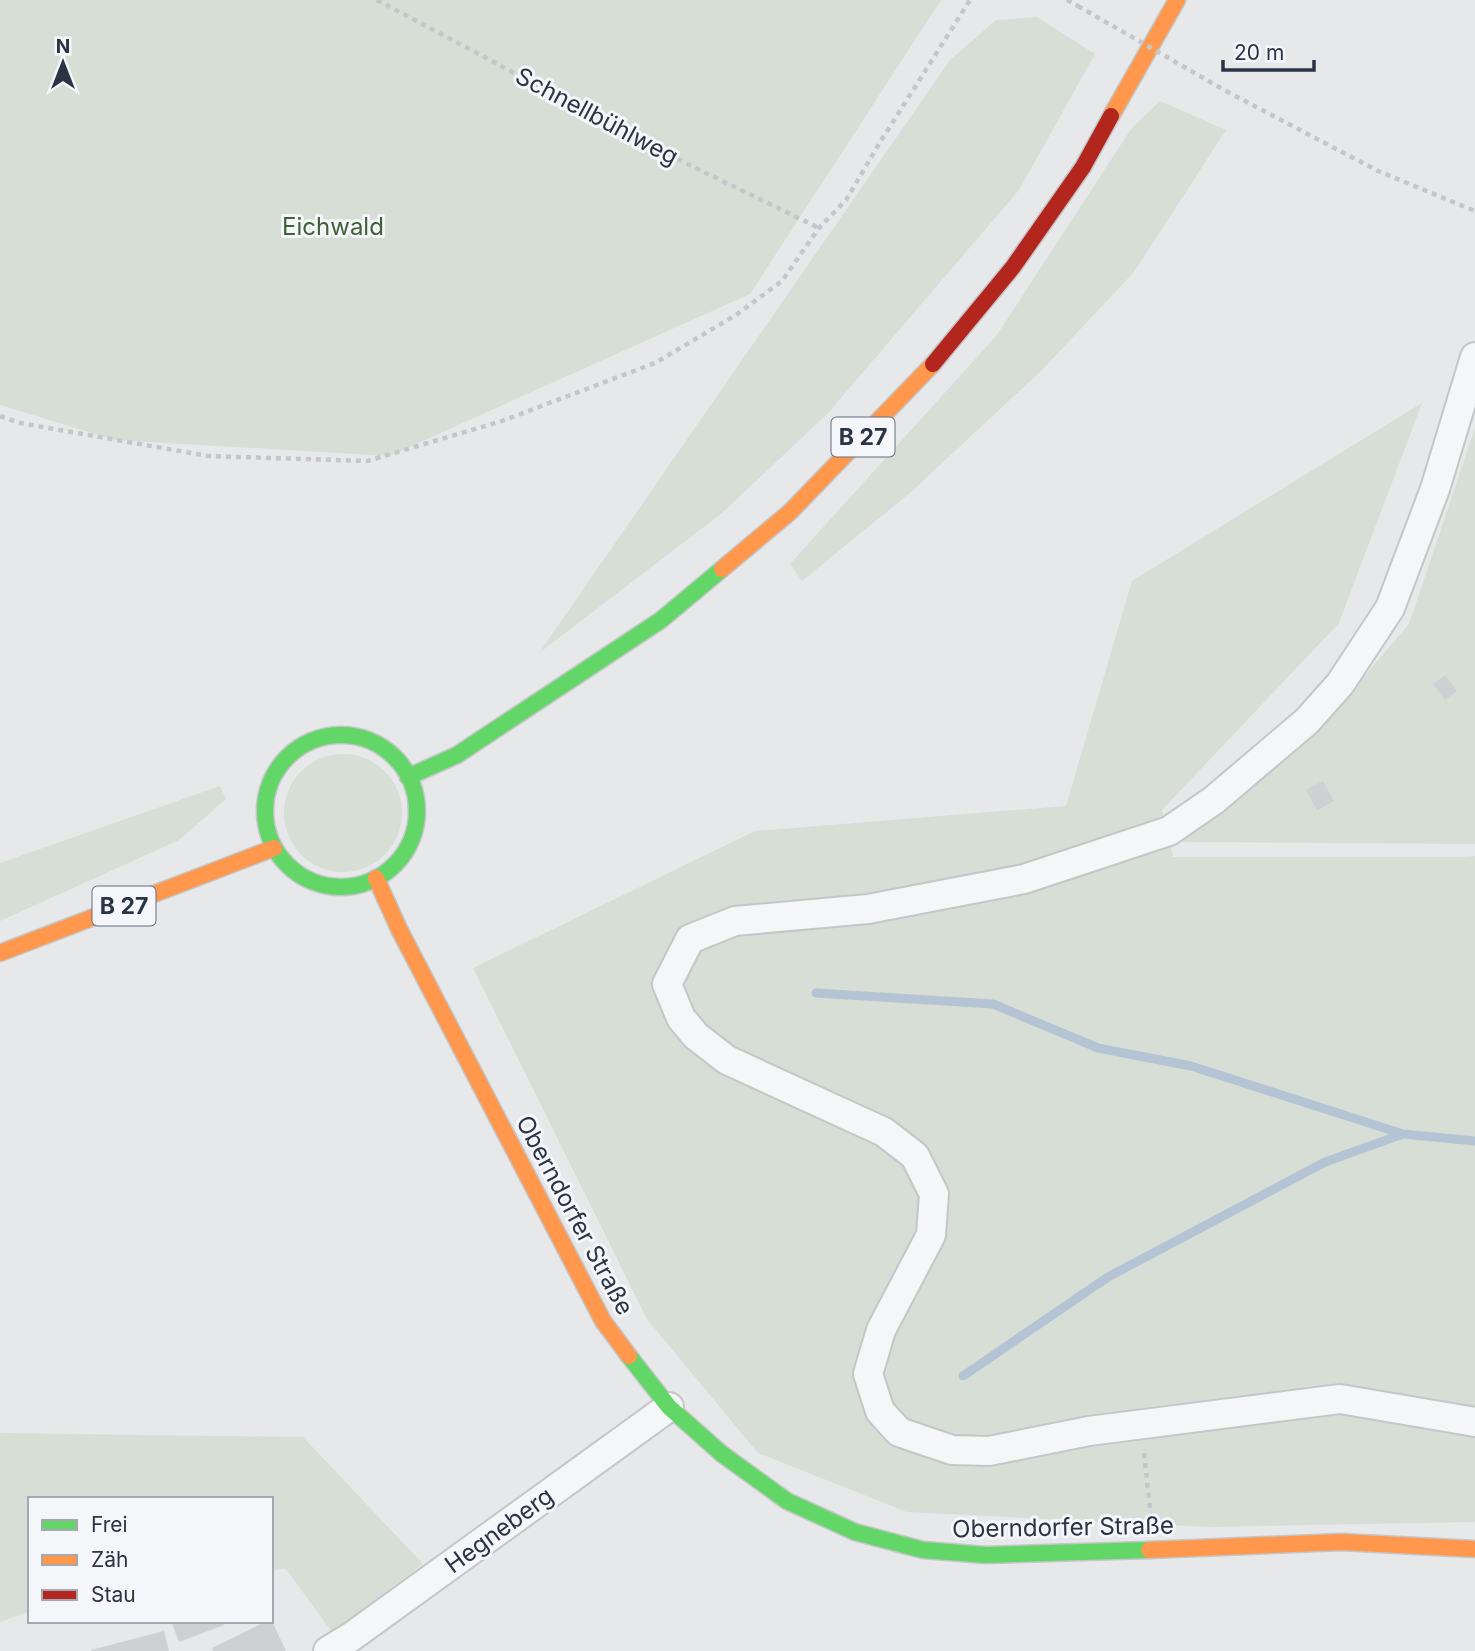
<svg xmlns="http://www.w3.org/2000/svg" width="1475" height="1651" font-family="Inter,sans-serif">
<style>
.green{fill:#d6ded6}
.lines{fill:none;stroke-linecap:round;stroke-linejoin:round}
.stream{stroke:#b4c4d5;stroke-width:9}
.building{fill:#ced0d3}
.street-casing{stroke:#c4c6c8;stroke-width:32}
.fast-casing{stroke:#c4c6c8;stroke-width:19}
.slow-casing{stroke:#c4c6c8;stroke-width:19}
.jam-casing{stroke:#c4c6c8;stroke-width:19}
.path{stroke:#c5c6ca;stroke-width:4.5;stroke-dasharray:5 5;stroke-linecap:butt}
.street{stroke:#f5f6f7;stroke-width:28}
.fast{stroke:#63d668;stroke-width:16}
.slow{stroke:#ff974d;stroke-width:16}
.jam{stroke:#b3261e;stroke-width:16}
.path-bridge{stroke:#c5c6ca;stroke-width:4.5;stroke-dasharray:5 5;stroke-linecap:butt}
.labels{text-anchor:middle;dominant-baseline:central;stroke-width:6;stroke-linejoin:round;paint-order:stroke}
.shield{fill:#f4f6f9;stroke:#676e7b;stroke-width:2}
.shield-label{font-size:23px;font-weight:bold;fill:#2b3445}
.street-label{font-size:24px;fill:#2b3445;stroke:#f4f6f9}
.park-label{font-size:24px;fill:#3f6138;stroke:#f4f6f9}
</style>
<rect width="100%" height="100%" fill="#e6e8ea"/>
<path class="green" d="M0 0H941L750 294 389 456 115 440 0 405Z
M1037 17 1095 54 1019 190 828 413 722 513 539 653 950 60 996 20Z
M1160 101 1226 130 1134 272 1042 370 911 492 802 581 790 564 997 335 1131 129Z
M1422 403 1339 623 1162 810 1173 857H1461L1475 856V1522L1209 1527 907 1512 758 1453 647 1319 473 968 755 831 1066 806 1132 581Z
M1475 428V844L1182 842 1327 720 1409 624Z
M284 813a59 59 0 1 1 118 0a59 59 0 1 1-118 0Z
M220 786 226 799 179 840 0 921V863Z
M0 1433 303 1437 423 1564 332 1632 286 1569 271 1570V1499H30V1611L0 1622Z"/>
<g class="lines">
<path class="stream" d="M816 993 993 1004 1098 1048 1191 1066 1403 1134 1475 1141
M963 1376 1108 1277 1325 1162 1403 1134"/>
</g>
<path class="building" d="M1445 675 1457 691 1445 700 1433 684Z
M1323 781 1334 801 1317 810 1306 790Z
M171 1621H223L224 1625 179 1642Z
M267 1621H272L286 1651H213L212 1648Z
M164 1631 169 1651H91V1650Z"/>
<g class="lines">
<defs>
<path id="street" d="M1475 357 1435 489 1390 608 1340 684 1307 721 1214 800 1169 831 1024 879 868 909 735 921 690 939 667 984 681 1018 696 1036 727 1060 884 1132 915 1156 934 1194 931 1235 881 1330 868 1374 880 1411 899 1432 952 1450 989 1451 1089 1431 1340 1399 1475 1422
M328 1651 351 1637 669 1407"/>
<path id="fast" d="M265 811a76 76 0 1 1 152 0a76 76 0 1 1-152 0Z
M408 777 457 755 661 620 722 569
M629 1356 669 1407 722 1454 787 1501 855 1532 923 1550 986 1555 1149 1550"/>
<path id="slow" d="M1111 116 1177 0
M722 569 790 512 933 364
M376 878 399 929 603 1321 629 1356
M0 953 274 848
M1149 1550 1341 1542 1475 1549"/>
<path id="jam" d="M933 364 1013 267 1083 167 1111 116"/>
</defs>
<use href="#street" class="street-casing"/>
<use href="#fast" class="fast-casing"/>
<use href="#slow" class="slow-casing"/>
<use href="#jam" class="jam-casing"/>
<path class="path" d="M377 0 665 153 819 228
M1067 0 1078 6
M1226 91 1378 171 1475 211
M0 416 20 423 208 456 367 461 502 421 655 363 736 315 782 281 819 228 846 200 879 144 970 0
M1144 1453 1151 1517"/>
<use href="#street" class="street"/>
<use href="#fast" class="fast"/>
<use href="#slow" class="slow"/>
<use href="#jam" class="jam"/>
<path class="path-bridge" d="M1078 6 1226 91"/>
</g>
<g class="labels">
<g class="shield">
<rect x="831.5" y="417.5" width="63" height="39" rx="5"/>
<rect x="92.5" y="886.5" width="63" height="39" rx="5"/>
</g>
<g class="shield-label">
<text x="863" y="437">B 27</text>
<text x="124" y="906">B 27</text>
</g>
<g class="street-label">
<text transform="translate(597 116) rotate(28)">Schnellbühlweg</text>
<text transform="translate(575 1215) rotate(62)">Oberndorfer Straße</text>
<text transform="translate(1063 1527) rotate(-1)">Oberndorfer Straße</text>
<text transform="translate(499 1530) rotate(-36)">Hegneberg</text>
</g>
<g class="park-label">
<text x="333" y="226">Eichwald</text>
</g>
</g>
<rect x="28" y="1497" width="245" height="126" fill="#f4f6f9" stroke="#a4a8b1" stroke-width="2"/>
<rect x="42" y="1520" width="35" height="10" fill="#63d668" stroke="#a4a8b1" stroke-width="2"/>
<text x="91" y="1532" font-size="21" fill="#2b3445">Frei</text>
<rect x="42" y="1555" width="35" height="10" fill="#ff974d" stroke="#a4a8b1" stroke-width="2"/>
<text x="91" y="1567" font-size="21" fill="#2b3445">Zäh</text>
<rect x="42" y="1590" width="35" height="10" fill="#b3261e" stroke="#a4a8b1" stroke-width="2"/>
<text x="91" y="1602" font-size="21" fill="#2b3445">Stau</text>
<g transform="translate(63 63)" stroke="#f4f6f9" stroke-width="5" paint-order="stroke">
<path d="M0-5L12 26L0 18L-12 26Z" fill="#2b3445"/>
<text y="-10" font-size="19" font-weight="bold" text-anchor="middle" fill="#2b3445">N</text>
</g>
<path d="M1223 60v10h91v-10" fill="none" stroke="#2b3445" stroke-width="3.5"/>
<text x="1234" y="60" font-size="21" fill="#2b3445" stroke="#f4f6f9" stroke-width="5" paint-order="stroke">20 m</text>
</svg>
